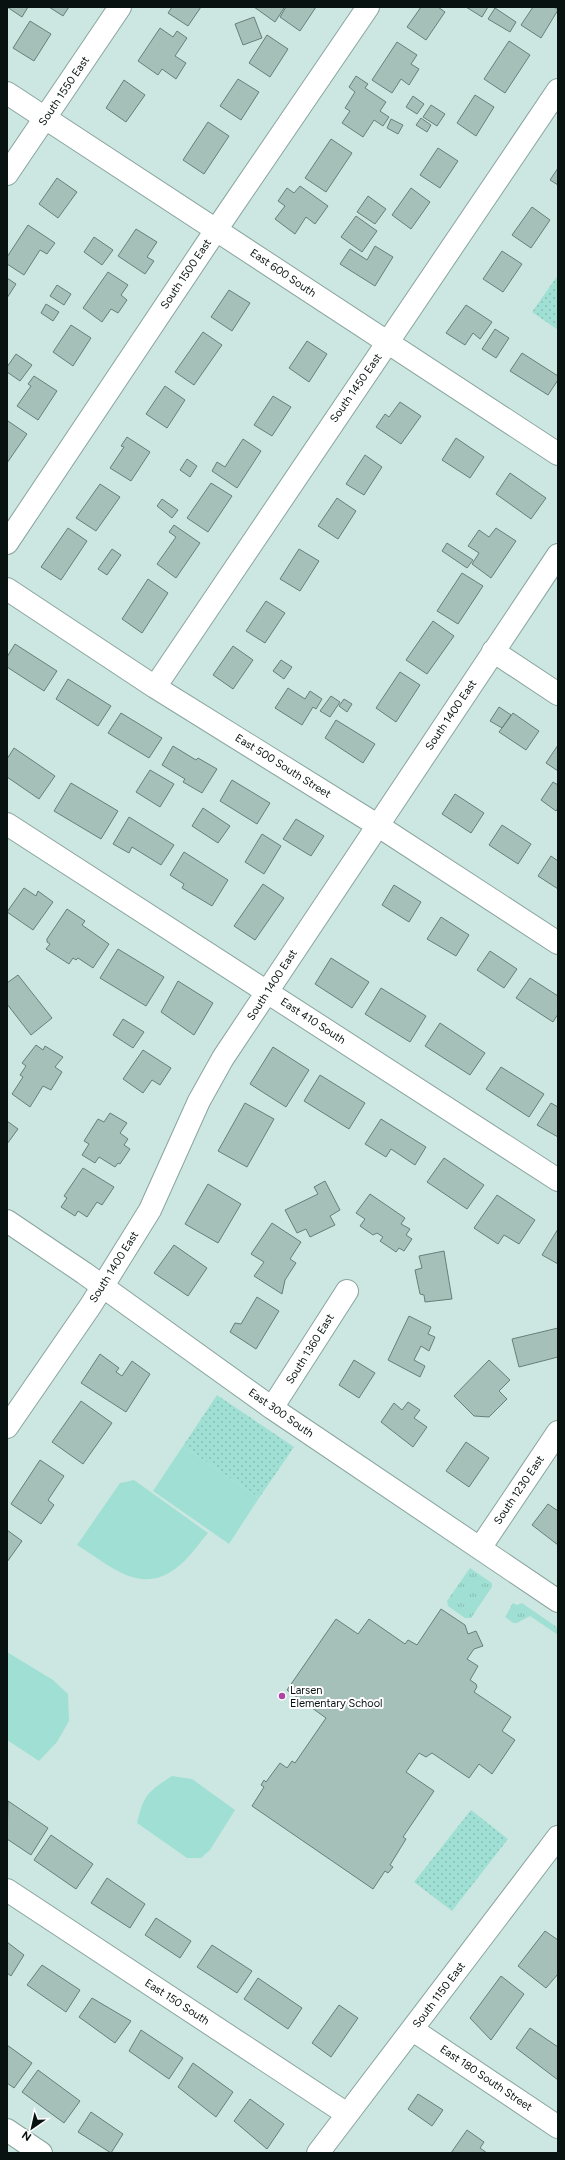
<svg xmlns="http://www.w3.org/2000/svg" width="565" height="2160" font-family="Figtree,sans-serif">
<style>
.grass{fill:url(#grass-tufts)}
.park{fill:url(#park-dots)}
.garden{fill:#a0e0d4}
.building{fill:#a5bfb9;stroke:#677f7a}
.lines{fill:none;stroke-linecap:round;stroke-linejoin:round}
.minor-casing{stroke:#8aa49e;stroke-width:24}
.minor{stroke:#fff;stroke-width:22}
.poi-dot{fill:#ae44a5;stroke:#fff;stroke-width:1.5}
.labels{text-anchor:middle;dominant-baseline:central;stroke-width:4;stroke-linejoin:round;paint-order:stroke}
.street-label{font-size:11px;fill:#081210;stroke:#fff}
.poi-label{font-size:11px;fill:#081210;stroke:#fff;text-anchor:start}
</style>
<defs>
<pattern id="grass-tufts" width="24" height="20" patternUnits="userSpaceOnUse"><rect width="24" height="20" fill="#a0e0d4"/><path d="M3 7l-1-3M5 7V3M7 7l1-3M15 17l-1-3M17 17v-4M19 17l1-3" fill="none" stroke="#88bfb5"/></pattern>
<pattern id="park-dots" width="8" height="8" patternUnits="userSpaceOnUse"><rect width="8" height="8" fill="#a0e0d4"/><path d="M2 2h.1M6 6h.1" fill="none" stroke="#88bfb5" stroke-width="1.8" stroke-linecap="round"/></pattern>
</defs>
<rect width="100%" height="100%" fill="#cce7e1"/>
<path class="grass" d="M470 1568 492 1583V1587L471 1618H465L448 1606 447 1601Z
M513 1603 517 1605 522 1603 558 1628V1635L530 1616 517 1623H513L505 1617Z"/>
<path class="park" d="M558 275V330L532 312Z
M217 1395 294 1447 259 1498 183 1446Z
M471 1810 508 1839 452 1911 414 1882Z"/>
<path class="garden" d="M183 1446 259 1498 229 1544 153 1491Z
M134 1480 208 1533C199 1543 191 1556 180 1565 142 1598 111 1566 77 1545L120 1483Z
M7 1652 53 1680 68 1694 69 1721 57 1742 39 1761 7 1740Z
M172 1776 192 1779 235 1810 210 1850 201 1858H187L137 1823C144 1795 147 1792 172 1776Z"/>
<path class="building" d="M7 7H28L22 17Z
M49 7H69L63 16Z
M172 7H201L188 26 168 13Z
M254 7H282L284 8 275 22Z
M286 7H316L300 31 280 17Z
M421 7H438L445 12 426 40 407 27Z
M466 7H488L482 17Z
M533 7H554L558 10 541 38 521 25Z
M495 8 516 22 510 32 488 19Z
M254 17 262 38 243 45 235 24Z
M30 21 51 34 34 61 13 48Z
M160 28 173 37 177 31 187 38 175 56 186 63 176 79 162 69 158 75 138 61Z
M267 35 288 49 270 77 249 63Z
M509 41 530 55 505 93 484 79Z
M397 42 417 55 411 64 419 69 409 85 401 79 392 93 372 80Z
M356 76 368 84 365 88 386 102 380 111 389 117 383 126 374 120 363 137 342 123 350 111 345 108 355 92 349 87Z
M238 79 259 92 241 120 220 106Z
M124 80 145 95 126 122 106 108Z
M475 95 494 107 476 136 457 123Z
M413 96 424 104 417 114 406 107Z
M431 105 445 114 437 126 423 117Z
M421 118 431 125 427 132 416 125Z
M391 119 403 125 398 134 387 128Z
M208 122 229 136 204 174 183 160Z
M331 139 352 153 326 192 305 178Z
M438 148 458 161 440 188 420 175Z
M558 168V185L550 180Z
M57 178 77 192 58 218 39 204Z
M300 186 328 206 315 224 306 217 295 234 275 219 285 206 278 201 287 188 294 193Z
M411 188 430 202 411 229 392 215Z
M368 196 386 209 375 224 357 212Z
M532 207 550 220 531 248 512 235Z
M356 216 377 231 362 252 341 237Z
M28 225 55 243 47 254 40 250 24 275 7 264V257Z
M136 229 157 242 147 257 154 261 145 274 118 256Z
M94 237 113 250 102 265 84 252Z
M375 246 393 257 375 286 340 264 350 249 367 260Z
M502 251 522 264 503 292 483 279Z
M108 272 128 285 121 295 127 300 118 313 111 309 102 322 83 308Z
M7 278 16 284 7 298Z
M57 285 71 294 64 305 50 296Z
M229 290 250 303 232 331 211 317Z
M46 304 59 312 53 321 41 313Z
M466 305 492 322 480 339 473 333 465 345 446 333Z
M71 325 91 338 73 366 53 352Z
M495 329 509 338 496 358 482 349Z
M203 332 222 345 194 385 175 372Z
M307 341 327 354 309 382 289 368Z
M522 353 558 376V380L548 395 510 371Z
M16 354 32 365 20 381 7 372V367Z
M34 376 57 391 38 420 17 406 31 386 28 384Z
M165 386 185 400 167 428 146 414Z
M273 396 291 407 272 436 254 425Z
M400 402 421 416 401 444 376 427 385 414 389 417Z
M8 421 27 434 7 463V422Z
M127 437 150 452 131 481 110 468 124 447 121 446Z
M456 438 484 457 470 478 442 460Z
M243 439 261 451 237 488 212 471 217 462 225 467Z
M365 455 382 467 364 495 346 484Z
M187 459 197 466 190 477 180 470Z
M510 473 546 498 531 519 496 494Z
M211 483 232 496 208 532 187 518Z
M100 484 120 497 96 531 76 518Z
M337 498 356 511 338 539 318 526Z
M162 499 178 510 172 518 157 506Z
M174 525 200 543 176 578 157 564 176 537 169 532Z
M68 528 87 541 61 580 41 567Z
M496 528 516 541 491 578 472 564 479 553 468 546 479 530 489 537Z
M447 543 473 560 467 568 442 551Z
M112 549 121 555 107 575 98 569Z
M299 549 319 561 300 591 280 579Z
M462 573 483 586 458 624 437 611Z
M148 579 168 593 142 633 122 619Z
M266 601 285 613 265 643 246 631Z
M433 621 454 636 427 674 406 660Z
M15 644 57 671 44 691 7 667V657Z
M233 646 253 660 233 689 213 675Z
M281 660 292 667 284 679 273 671Z
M400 672 420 685 396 722 376 708Z
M68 679 111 706 98 726 56 699Z
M288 688 305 699 310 691 322 699 316 709 313 707 302 725 275 708Z
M331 696 340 702 330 717 320 711Z
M344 699 352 704 347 712 339 706Z
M499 707 511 715 502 728 490 721Z
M121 713 162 738 149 758 108 733Z
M513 713 539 731 526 750 499 732Z
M336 720 375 744 363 763 325 738Z
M558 745V771L546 763Z
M173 746 196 760 198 758 217 769 202 793 183 782 185 779 162 765Z
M14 748 55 776 39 799 7 777V759Z
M150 770 174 784 160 807 136 792Z
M232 780 270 803 257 824 220 801Z
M553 782 558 785V808L556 811 541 800Z
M71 783 118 811 101 839 54 811Z
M455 794 484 813 471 833 442 814Z
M203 808 230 826 218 843 192 826Z
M129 817 174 845 161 865 132 847 129 853 113 844Z
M296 819 324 836 311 856 283 839Z
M502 825 531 844 518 864 489 845Z
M262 834 281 846 264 874 245 862Z
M184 852 228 880 212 906 182 888 184 884 170 875Z
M551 856 558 861V889L538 876Z
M263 884 284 898 255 940 234 926Z
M394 885 421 902 409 922 382 905Z
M24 888 36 896 38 891 53 902 33 930 7 912Z
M67 909 85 921 82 925 109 944 93 968 78 958 76 960 73 958 69 964 46 949 50 944 47 942V939Z
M441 917 469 935 456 956 427 939Z
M118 949 164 977 146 1006 100 978Z
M490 951 517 969 504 988 477 970Z
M331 958 369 982 352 1008 315 984Z
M18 975 52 1018 31 1035 7 1004V983Z
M530 978 558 996V1014L553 1022 516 998Z
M178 981 213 1003 194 1035 161 1012Z
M381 988 426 1016 410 1042 365 1014Z
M123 1019 144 1032 133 1048 113 1035Z
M440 1023 485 1053 470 1075 425 1046Z
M36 1045 43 1050 45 1046 63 1057 55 1067 62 1072 51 1090 43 1086 30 1107 12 1094 23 1077 20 1075 26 1066 22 1063Z
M273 1047 309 1070 286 1107 250 1084Z
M143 1050 171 1068 160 1085 152 1080 143 1093 123 1079Z
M501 1067 544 1094 529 1117 486 1089Z
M320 1075 365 1103 349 1129 304 1101Z
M245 1103 274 1119 247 1167 218 1151Z
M551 1103 558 1107V1137L537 1125Z
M110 1113 127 1123 120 1133 128 1139 124 1145 130 1149 120 1164 118 1163 115 1167 99 1157 95 1163 82 1155 89 1144 84 1141 98 1119 104 1122Z
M381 1119 426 1147 415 1165 391 1149 386 1157 365 1144Z
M7 1121 18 1129 7 1144Z
M444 1158 484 1185 467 1209 427 1182Z
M83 1168 114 1187 102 1205 97 1202 87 1217 78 1211 75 1216 61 1207 67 1198 64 1196Z
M325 1181 340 1210 330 1216 335 1225 310 1237 306 1229 297 1233 285 1210 318 1194 314 1187Z
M208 1184 241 1204 218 1243 185 1224Z
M370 1194 405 1218 401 1224 410 1229 406 1235 412 1239 404 1251 399 1248 396 1252 380 1241 383 1237 377 1233 373 1235 360 1226 365 1219 356 1213Z
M497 1195 535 1220 519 1244 504 1235 498 1244 474 1228Z
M272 1223 301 1242 290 1259 296 1263 285 1280 282 1294 254 1276 264 1262 251 1254Z
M558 1229V1264L542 1255Z
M174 1245 207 1268 188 1296 154 1273Z
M444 1251 452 1299 425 1302 424 1295 420 1294 415 1270 422 1268 419 1256Z
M257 1297 279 1311 256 1349 230 1332 235 1323 241 1324Z
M409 1316 431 1327 428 1334 435 1337 429 1351 421 1346 414 1360 425 1366 420 1377 388 1360Z
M558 1328V1357L519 1367 512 1339Z
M100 1354 119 1368 116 1372 122 1376 132 1361 150 1374 126 1412 81 1383Z
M354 1360 375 1373 359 1398 339 1385Z
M489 1360 510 1380 499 1391 507 1399 489 1417 474 1416 454 1396Z
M81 1401 112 1423 83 1464 52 1442Z
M408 1402 420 1410 414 1418 427 1427 413 1447 381 1422 394 1403 402 1410Z
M466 1442 489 1458 469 1487 446 1471Z
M40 1460 64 1476 48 1500 54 1505 41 1524 11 1504Z
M548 1504 558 1511V1545L532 1525Z
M7 1530 22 1541 7 1562Z
M441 1609 465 1625 468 1634 476 1631 483 1646 474 1649 467 1659 478 1666 470 1680 476 1684 477 1687 474 1692 511 1717 502 1731 515 1740 492 1774 479 1764 469 1778 432 1753 426 1757 419 1753 406 1772 434 1791 403 1837 406 1839 390 1865 393 1867 388 1873 385 1871 373 1889 252 1806 264 1787 261 1785 264 1780 266 1782 280 1763 287 1768 292 1761 295 1763 326 1718 287 1690 336 1619 358 1634 369 1619 405 1644 408 1640 410 1641 417 1645Z
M8 1801 48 1828 31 1855 7 1839Z
M51 1835 93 1864 76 1889 34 1860Z
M107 1878 145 1904 130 1928 91 1903Z
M156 1918 191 1941 180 1958 145 1935Z
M545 1931 558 1940V1974L546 1988 518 1966Z
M7 1942 24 1955 11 1976 7 1973Z
M212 1945 252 1971 237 1993 197 1967Z
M42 1965 80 1990 66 2012 27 1985Z
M501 1976 524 1994 491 2040 470 2018Z
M258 1978 302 2008 288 2029 244 1999Z
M92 1998 131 2021 115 2043 79 2017Z
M339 2005 358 2018 331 2057 312 2043Z
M530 2028 558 2047V2080L516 2048Z
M141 2030 183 2058 169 2079 129 2051Z
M7 2045 32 2063 14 2088 7 2083Z
M193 2063 233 2092 216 2117 178 2087Z
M38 2070 80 2101 64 2123 22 2092Z
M418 2094 443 2110 432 2126 408 2109Z
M250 2099 284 2124 267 2149 234 2121Z
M91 2112 123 2134 111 2153 78 2132Z
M467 2130 484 2142 480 2148 487 2153H451Z"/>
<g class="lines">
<defs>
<path id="minor" d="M7 93 558 454
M7 174 120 7
M7 543 216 230 368 7
M7 589 155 687 377 825 558 943
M493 651 558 694
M155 687 558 90
M7 824 558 1180
M7 1221 84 1273 272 1408 558 1601
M272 1408 347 1291
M7 1427 91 1305 150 1210 199 1101 223 1058 558 555
M480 1548 558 1432
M7 1890 347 2114
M413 2030 558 2127
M7 2130 41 2153
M318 2153 558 1837"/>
</defs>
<use href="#minor" class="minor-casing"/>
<use href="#minor" class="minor"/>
</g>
<circle class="poi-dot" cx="282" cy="1696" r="4"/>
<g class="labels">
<g class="street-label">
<text transform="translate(64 91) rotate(-56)">South 1550 East</text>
<text transform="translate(283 273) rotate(34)">East 600 South</text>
<text transform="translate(186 274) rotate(-56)">South 1500 East</text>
<text transform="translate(356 388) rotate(-55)">South 1450 East</text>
<text transform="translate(451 715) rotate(-56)">South 1400 East</text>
<text transform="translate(283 766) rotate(32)">East 500 South Street</text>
<text transform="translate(272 985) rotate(-57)">South 1400 East</text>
<text transform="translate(313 1021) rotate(33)">East 410 South</text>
<text transform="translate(114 1267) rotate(-58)">South 1400 East</text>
<text transform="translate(310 1349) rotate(-58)">South 1360 East</text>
<text transform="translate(281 1413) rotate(35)">East 300 South</text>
<text transform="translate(519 1490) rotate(-56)">South 1230 East</text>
<text transform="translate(439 1995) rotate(-53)">South 1150 East</text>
<text transform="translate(177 2002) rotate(33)">East 150 South</text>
<text transform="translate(486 2078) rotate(34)">East 180 South Street</text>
</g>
<g class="poi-label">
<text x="290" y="1690">Larsen<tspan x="290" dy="13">Elementary School</tspan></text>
</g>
</g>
<rect width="565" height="2160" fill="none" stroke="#081210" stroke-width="16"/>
<g transform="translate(32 2128) rotate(214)" stroke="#ffffff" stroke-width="3" paint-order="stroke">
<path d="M0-3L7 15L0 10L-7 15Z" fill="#081210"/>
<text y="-6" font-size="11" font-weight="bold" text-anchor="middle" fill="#081210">N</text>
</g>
</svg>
